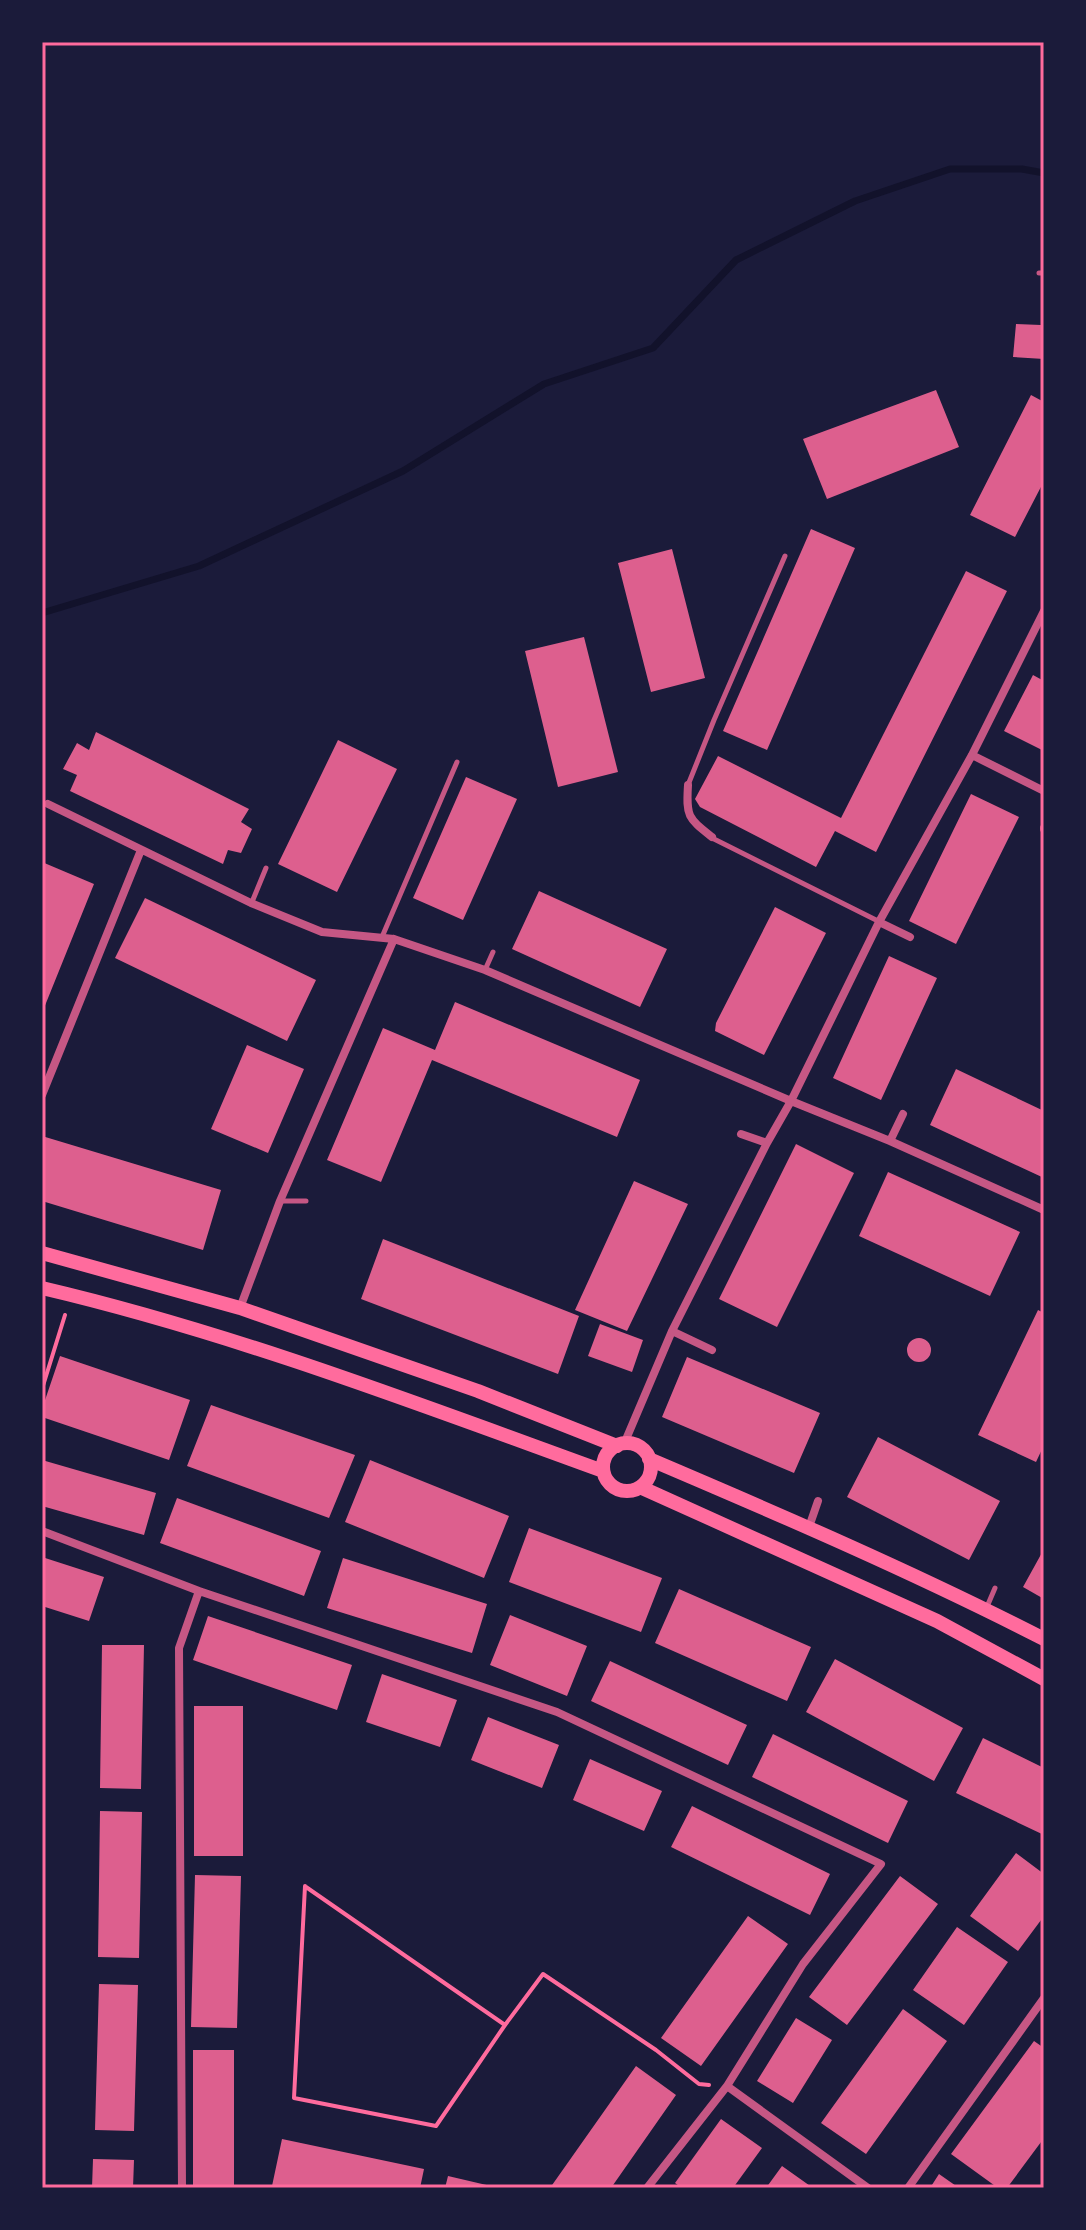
<svg xmlns="http://www.w3.org/2000/svg" width="1086" height="2230" font-family="'DM Sans',sans-serif">
<style>
.lines{fill:none;stroke-linecap:round;stroke-linejoin:round}
.stream{stroke:#12122b;stroke-width:7}
.building{fill:#dd5f8e}
.path{stroke:#ff6b9d;stroke-width:4}
.service{stroke:#c65784;stroke-width:5}
.minor{stroke:#c65784;stroke-width:8}
.secondary{stroke:#ff6b9d;stroke-width:14}
.neatline{fill:none;stroke:#ff6b9d;stroke-width:3}
</style>
<rect width="100%" height="100%" fill="#1b1b3a"/>
<g class="lines">
<path class="stream" d="M42 613 199 566 403 471 544 384 653 348 736 260 855 201 950 169H1022L1044 173"/>
</g>
<path class="building" d="M1042 318H1044V359L1013 357 1016 324 1041 325Z
M936 390 959 447 827 499 803 439Z
M1031 395 1044 402V481L1015 537 970 515Z
M811 529 855 548 767 750 723 731Z
M672 549 705 678 651 692 618 563Z
M966 571 1007 591 876 852 835 831 816 867 700 807 695 799 718 756 841 818Z
M584 637 618 772 558 787 525 651Z
M1033 675 1044 681V751L1004 731Z
M96 732 249 809 241 822 252 829 241 853 228 850 223 864 70 791 77 775 63 769 77 743 89 750Z
M338 740 397 769 337 892 278 864Z
M466 777 517 799 463 920 413 898Z
M971 794 1019 817 956 944 909 921Z
M42 862 94 884 42 1013Z
M539 891 667 949 640 1007 512 949Z
M145 898 316 980 287 1041 115 958Z
M775 907 826 933 764 1055 715 1031 716 1023Z
M889 956 937 978 881 1100 833 1078Z
M455 1002 640 1080 617 1137 432 1060 381 1182 327 1160 383 1028 435 1050Z
M247 1045 304 1069 268 1153 211 1129Z
M956 1069 1044 1111V1178L930 1125Z
M42 1136 221 1190 203 1250 42 1201Z
M796 1144 854 1173 777 1327 719 1299Z
M888 1172 1020 1232 990 1296 859 1236Z
M634 1181 688 1204 627 1331 575 1310Z
M383 1239 579 1316 558 1374 361 1299Z
M1038 1310 1044 1313V1445L1036 1462 978 1435Z
M600 1324 643 1340 632 1372 588 1356Z
M907 1350a12 12 0 1 1 24 0a12 12 0 1 1-24 0Z
M60 1356 190 1400 169 1460 42 1417V1409Z
M687 1357 820 1413 794 1473 662 1417Z
M211 1405 355 1455 329 1518 187 1466Z
M878 1437 1000 1501 969 1560 847 1497Z
M42 1460 156 1493 144 1535 42 1506Z
M370 1460 509 1516 484 1578 345 1522Z
M177 1498 321 1551 304 1596 160 1543Z
M529 1528 662 1578 641 1632 509 1582Z
M1044 1549V1599L1023 1587Z
M42 1557 104 1577 89 1621 42 1606Z
M343 1558 487 1604 472 1653 327 1608Z
M679 1589 811 1647 787 1701 655 1643Z
M510 1615 587 1646 567 1696 490 1665Z
M208 1616 352 1665 337 1710 193 1660Z
M102 1645H144L141 1789 100 1788Z
M835 1659 963 1728 934 1781 806 1712Z
M610 1661 747 1725 728 1765 591 1701Z
M382 1674 457 1700 440 1747 366 1722Z
M194 1706H243V1856H194Z
M488 1717 559 1745 542 1788 471 1760Z
M773 1734 908 1801 888 1843 752 1777Z
M983 1738 1044 1768V1835L956 1793Z
M590 1759 662 1791 644 1831 573 1800Z
M692 1806 830 1874 810 1915 671 1847Z
M100 1811 142 1812 139 1958 98 1957Z
M1016 1853 1044 1874V1916L1018 1951 970 1916Z
M195 1875 241 1876 237 2028 191 2027Z
M900 1876 938 1904 847 2025 809 1997Z
M748 1916 788 1944 701 2066 661 2038Z
M957 1927 1008 1962 964 2025 913 1990Z
M99 1984 138 1985 134 2131 95 2130Z
M903 2009 947 2041 866 2154 821 2123Z
M796 2018 832 2040 793 2103 757 2081Z
M1034 2041 1044 2048V2138L1007 2188H998L951 2154Z
M193 2050H234V2188H193Z
M636 2066 676 2095 611 2188H550Z
M721 2119 762 2148 733 2188H682L675 2183Z
M282 2139 424 2169 420 2188H283L272 2186Z
M93 2159 134 2160 133 2188H92Z
M782 2166 813 2188H766Z
M939 2174 959 2188H930Z
M448 2176 495 2187V2188H445Z"/>
<g class="lines">
<path class="path" d="M42 1389 65 1315
M305 1886 294 2098 436 2126 505 2025 543 1974 656 2050 699 2084 709 2085
M306 1887 505 2025"/>
<path class="service" d="M1039 273H1044
M688 785 714 720 785 556
M712 838 878 921
M252 902 266 868
M382 937 457 762
M485 970 493 952
M280 1201H306
M986 1609 995 1588"/>
<path class="minor" d="M972 755 1044 791
M688 785C686 817 688 818 712 837
M48 804 251 903 322 932 394 939 485 970 791 1101 890 1141 1044 1210
M1044 829V828
M879 922 910 937
M42 1095 141 850
M741 1134 767 1143
M890 1141 903 1114
M240 1308 280 1201 394 939
M672 1331 712 1350
M624 1444 672 1331 767 1143 791 1101 879 922 972 755 1044 611
M809 1527 818 1501
M42 1531 199 1591 179 1648 182 2188
M199 1591 557 1712 881 1864 803 1964 727 2086
M647 2188 727 2086 868 2188
M908 2188 1044 1998"/>
<path class="secondary" d="M42 1253 240 1308 478 1391 617 1446
M42 1288C234 1333 418 1404 603 1471
M603 1467a24 24 0 1 1 48 0a24 24 0 1 1-48 0Z
M649 1459C783 1516 915 1573 1044 1639
M640 1487 937 1621 1044 1679"/>
</g>
<rect width="1086" height="2230" fill="none" stroke="#1b1b3a" stroke-width="88"/>
<rect x="44" y="44" width="998" height="2142" class="neatline"/>
</svg>
